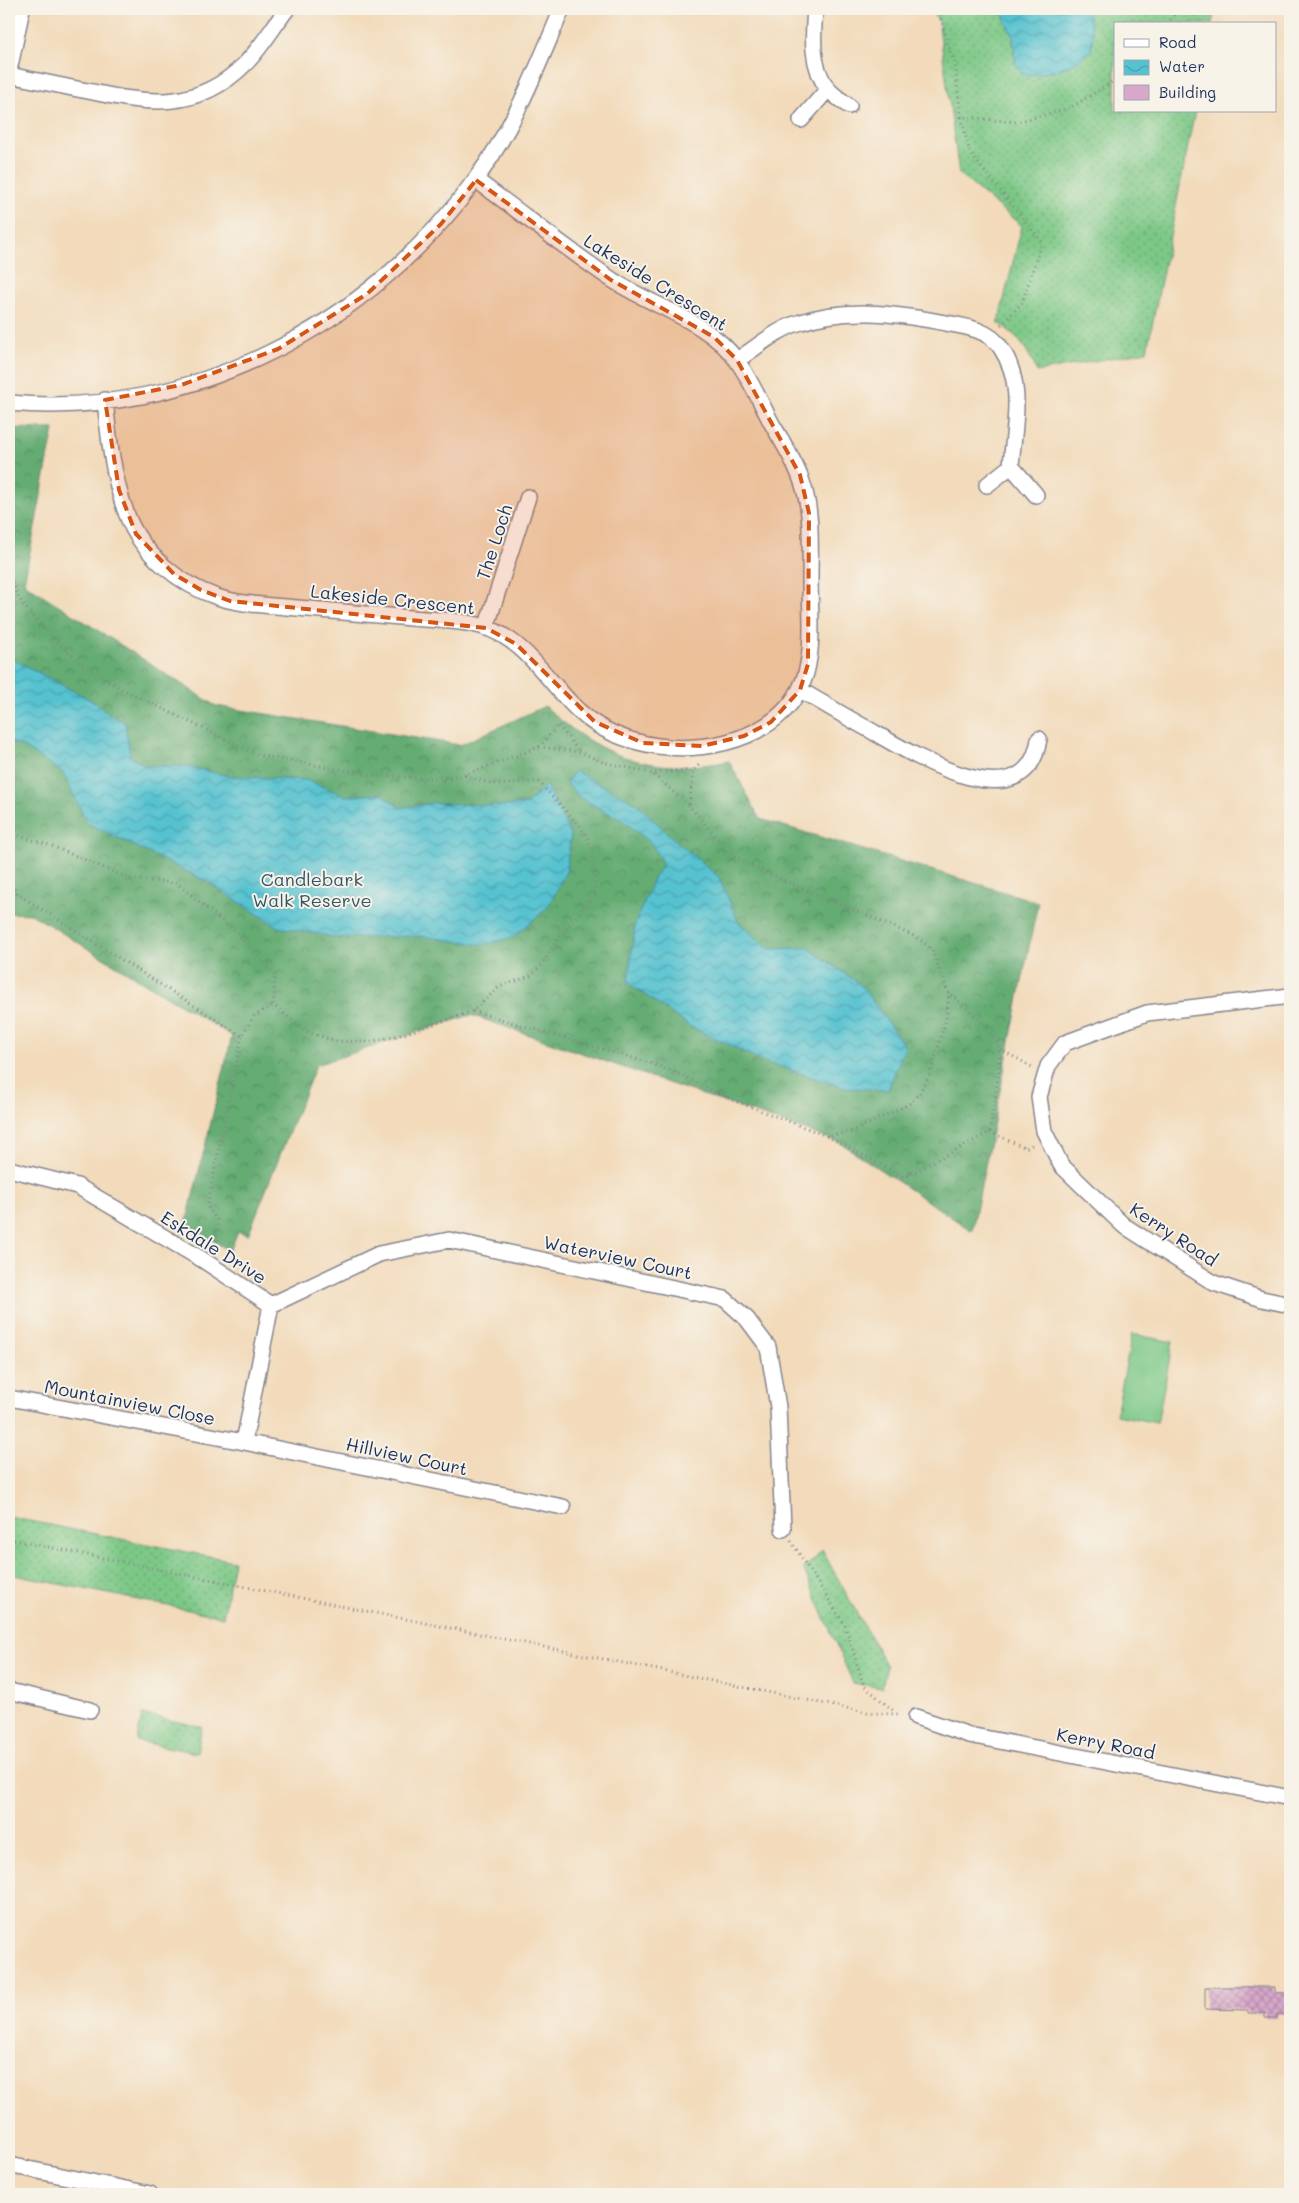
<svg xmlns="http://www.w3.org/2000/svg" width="1299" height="2203" font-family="Mali,sans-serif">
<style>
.grass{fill:url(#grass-dots);stroke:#4c7c72}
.forest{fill:url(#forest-crowns);stroke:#406e68}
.garden{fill:#7cc886;stroke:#4c7c72}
.water{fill:url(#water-waves);stroke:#387897}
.building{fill:url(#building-cross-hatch)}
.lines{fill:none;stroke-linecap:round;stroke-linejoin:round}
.minor-casing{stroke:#86848c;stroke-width:18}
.path{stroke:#86848c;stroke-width:3;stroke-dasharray:1 4;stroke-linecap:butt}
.minor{stroke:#fff;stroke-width:15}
.marked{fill:#d45514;fill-opacity:0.2;stroke:#d45514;stroke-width:4;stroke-dasharray:10 6;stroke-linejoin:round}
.labels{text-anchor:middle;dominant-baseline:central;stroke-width:4;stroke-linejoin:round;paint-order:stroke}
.street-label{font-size:18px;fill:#1b2f5e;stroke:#f7f3e8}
.park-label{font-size:18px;fill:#335568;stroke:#f7f3e8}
</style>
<defs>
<pattern id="grass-dots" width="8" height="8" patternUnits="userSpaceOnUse" patternTransform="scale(1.25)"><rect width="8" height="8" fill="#7cc886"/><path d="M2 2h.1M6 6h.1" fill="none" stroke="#65a371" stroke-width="1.8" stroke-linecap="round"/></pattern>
<pattern id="forest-crowns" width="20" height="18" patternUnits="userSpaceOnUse" patternTransform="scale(1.25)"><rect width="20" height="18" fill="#65ac73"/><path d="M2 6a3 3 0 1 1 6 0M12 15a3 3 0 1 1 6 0" fill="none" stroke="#528c62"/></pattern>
<pattern id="water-waves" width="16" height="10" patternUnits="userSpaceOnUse" patternTransform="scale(1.25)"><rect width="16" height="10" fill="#56c2d0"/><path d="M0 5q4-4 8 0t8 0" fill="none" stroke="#469eac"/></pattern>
<pattern id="building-cross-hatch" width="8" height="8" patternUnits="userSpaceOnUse" patternTransform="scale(1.25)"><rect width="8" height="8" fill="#d8a8ca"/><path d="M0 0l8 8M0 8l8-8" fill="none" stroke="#ae89a7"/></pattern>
</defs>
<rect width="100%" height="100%" fill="#f7f3e8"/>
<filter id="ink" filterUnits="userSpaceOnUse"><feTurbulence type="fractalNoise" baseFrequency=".02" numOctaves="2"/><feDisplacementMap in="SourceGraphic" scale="10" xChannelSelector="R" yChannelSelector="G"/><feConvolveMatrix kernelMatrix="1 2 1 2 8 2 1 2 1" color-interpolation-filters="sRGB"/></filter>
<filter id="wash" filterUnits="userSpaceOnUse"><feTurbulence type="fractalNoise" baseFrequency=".0096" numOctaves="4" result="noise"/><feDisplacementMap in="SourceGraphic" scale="20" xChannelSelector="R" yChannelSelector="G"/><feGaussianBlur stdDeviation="1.12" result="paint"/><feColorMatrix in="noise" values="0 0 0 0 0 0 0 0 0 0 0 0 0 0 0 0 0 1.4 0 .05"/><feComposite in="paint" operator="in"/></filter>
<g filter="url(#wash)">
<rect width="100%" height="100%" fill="#f2daba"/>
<path class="grass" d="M926 9H1215L1212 24H1115V111H1195L1147 351 1037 372C1029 351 1018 335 998 323L1022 226 959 174 938 19Z
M9 1517 234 1561 223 1617 9 1574Z
M822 1550 887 1667 882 1688 853 1683 803 1568 815 1559Z
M142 1714 202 1727 197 1753 137 1741Z"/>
<path class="forest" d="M9 428 54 429 24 583 216 706 460 745 545 706C599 758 655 776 729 761L760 819 1038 902 972 1231 839 1142 471 1015 316 1065 248 1235 238 1231 230 1251 186 1224 232 1036 31 914 9 913Z"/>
<path class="garden" d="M1132 1334 1173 1342 1157 1423 1116 1415Z"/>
<path class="water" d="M1000 9H1087L1093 34 1091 51C1072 68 1047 76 1022 74L1015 62 1013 37Z
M9 657 96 703 108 714 125 722 130 756 146 766H185L228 776 306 780 346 796 382 794 400 808 433 803 504 806 527 804 546 785 571 835 566 872 548 907 514 937 483 945 421 936 339 938 278 927 204 880 87 823 63 773 23 747 9 741Z
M575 771 636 803 675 840 719 877 739 923 769 949 808 948 861 985 905 1047 888 1090 846 1088 765 1062 689 1026 628 983 635 924 653 879 663 864 651 843 622 820 580 798 566 782Z"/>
<g id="blocks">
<path class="building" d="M1205 1987H1275V1993H1290V2014H1277V2018H1265V2013H1248V2010L1205 2009Z"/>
</g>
</g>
<g filter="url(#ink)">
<use href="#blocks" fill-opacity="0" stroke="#86848c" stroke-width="1"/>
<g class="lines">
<defs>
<path id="minor" d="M815 9C813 35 810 66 828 89 833 95 842 101 849 106
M9 71 22 9
M9 75C35 80 61 86 88 91 148 104 197 112 245 64 261 48 273 27 287 9
M801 120 828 89
M737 360C756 348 776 330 798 323 845 307 893 313 940 322 962 326 988 328 1001 348 1025 384 1014 425 1011 466
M105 400C109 439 113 479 127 515 141 553 179 584 217 597 239 604 263 605 286 607 328 611 370 614 411 618 434 620 459 620 481 626 525 638 548 683 580 712 601 731 630 742 658 746 714 754 789 734 806 673 814 643 810 610 810 579 810 546 813 511 801 479 794 460 782 441 772 424 761 403 751 381 738 362 708 319 649 306 608 277 563 246 520 212 476 180
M9 403C190 420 370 325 475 180 514 128 537 68 562 9
M987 485 1011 466 1036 495
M486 628 528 497
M800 690C823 703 846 717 870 730 910 753 1026 826 1039 739
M1290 996 1147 1013 1065 1043 1048 1066 1039 1097 1044 1131 1061 1165 1123 1225 1214 1283 1262 1299 1290 1305
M9 1169 77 1186 203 1260 271 1305 244 1442
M271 1305 379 1254 449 1240 725 1299 747 1319 768 1347 778 1407 783 1529
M9 1398 244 1442 563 1507
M9 1691 90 1710
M916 1717 969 1735 1290 1798
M9 2165 150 2194"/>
</defs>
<use href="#minor" class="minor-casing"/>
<path class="path" d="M938 9 955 67 961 117
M1168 24 1177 9
M1001 325 1022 303 1042 242 970 153 961 117 1017 122 1070 108 1115 80
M9 573 18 597 31 614 57 642 85 667 120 688 258 755 371 775 428 778 465 775 539 747 580 752 603 762 651 773 694 770
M539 747 558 725 579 751
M689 804 694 770 701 763
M9 833 49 845 131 879 177 883 238 934 275 975 273 1005 309 1033 337 1041 369 1042 404 1034 473 1011 499 987 530 976 542 965 558 939 592 897 595 879 591 847 588 839 580 826 538 781C506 785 495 787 465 775
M9 880 16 893 242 1036 254 1016 273 1005
M473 1011 660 1066 733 1100 827 1136 853 1131 909 1104 919 1094 930 1074 946 1020 949 994 931 948 916 937 887 924 748 865 730 854 688 804 651 773
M1000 1049 1032 1067
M990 1132 1026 1148 1034 1144
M827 1136 904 1177 990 1132C992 1105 1001 1077 999 1051 998 1033 963 1004 949 994
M213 1249 217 1244V1220L207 1206 242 1036
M9 1539 871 1713 901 1714
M791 1541 845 1625 864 1686 895 1712"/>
<use href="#minor" class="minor"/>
</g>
</g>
<path class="marked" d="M476 180 611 280 714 337 737 360 800 475 809 513 808 664 800 690 771 722 744 736 702 746 643 743 595 722 516 644 486 628 230 601 201 590 174 574 136 534 119 490 105 400 181 385 278 349 367 294 441 224Z"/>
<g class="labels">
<g class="street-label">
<text transform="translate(656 282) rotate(32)">Lakeside Crescent</text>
<text transform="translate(494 542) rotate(-72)">The Loch</text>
<text transform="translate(393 599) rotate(6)">Lakeside Crescent</text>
<text transform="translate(1174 1234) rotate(33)">Kerry Road</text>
<text transform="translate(214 1247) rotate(32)">Eskdale Drive</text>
<text transform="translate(618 1257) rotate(12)">Waterview Court</text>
<text transform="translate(130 1402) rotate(11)">Mountainview Close</text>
<text transform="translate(407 1456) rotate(12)">Hillview Court</text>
<text transform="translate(1106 1743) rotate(11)">Kerry Road</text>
</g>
<g class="park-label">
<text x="312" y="879">Candlebark<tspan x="312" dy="21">Walk Reserve</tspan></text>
</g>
</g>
<rect width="1299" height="2203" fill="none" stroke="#f7f3e8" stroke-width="30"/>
<rect x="1114" y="22" width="162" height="90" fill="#f7f3e8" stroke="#9fa5b1"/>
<rect x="1124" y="39" width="25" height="8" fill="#ffffff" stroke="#9fa5b1"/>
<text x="1159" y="48" font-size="15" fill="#1b2f5e">Road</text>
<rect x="1124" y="60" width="25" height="15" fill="url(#water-waves)" stroke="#9fa5b1"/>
<text x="1159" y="72" font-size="15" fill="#1b2f5e">Water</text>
<rect x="1124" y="85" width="25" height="15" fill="#d8a8ca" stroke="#9fa5b1"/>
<text x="1159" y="98" font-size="15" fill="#1b2f5e">Building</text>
</svg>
